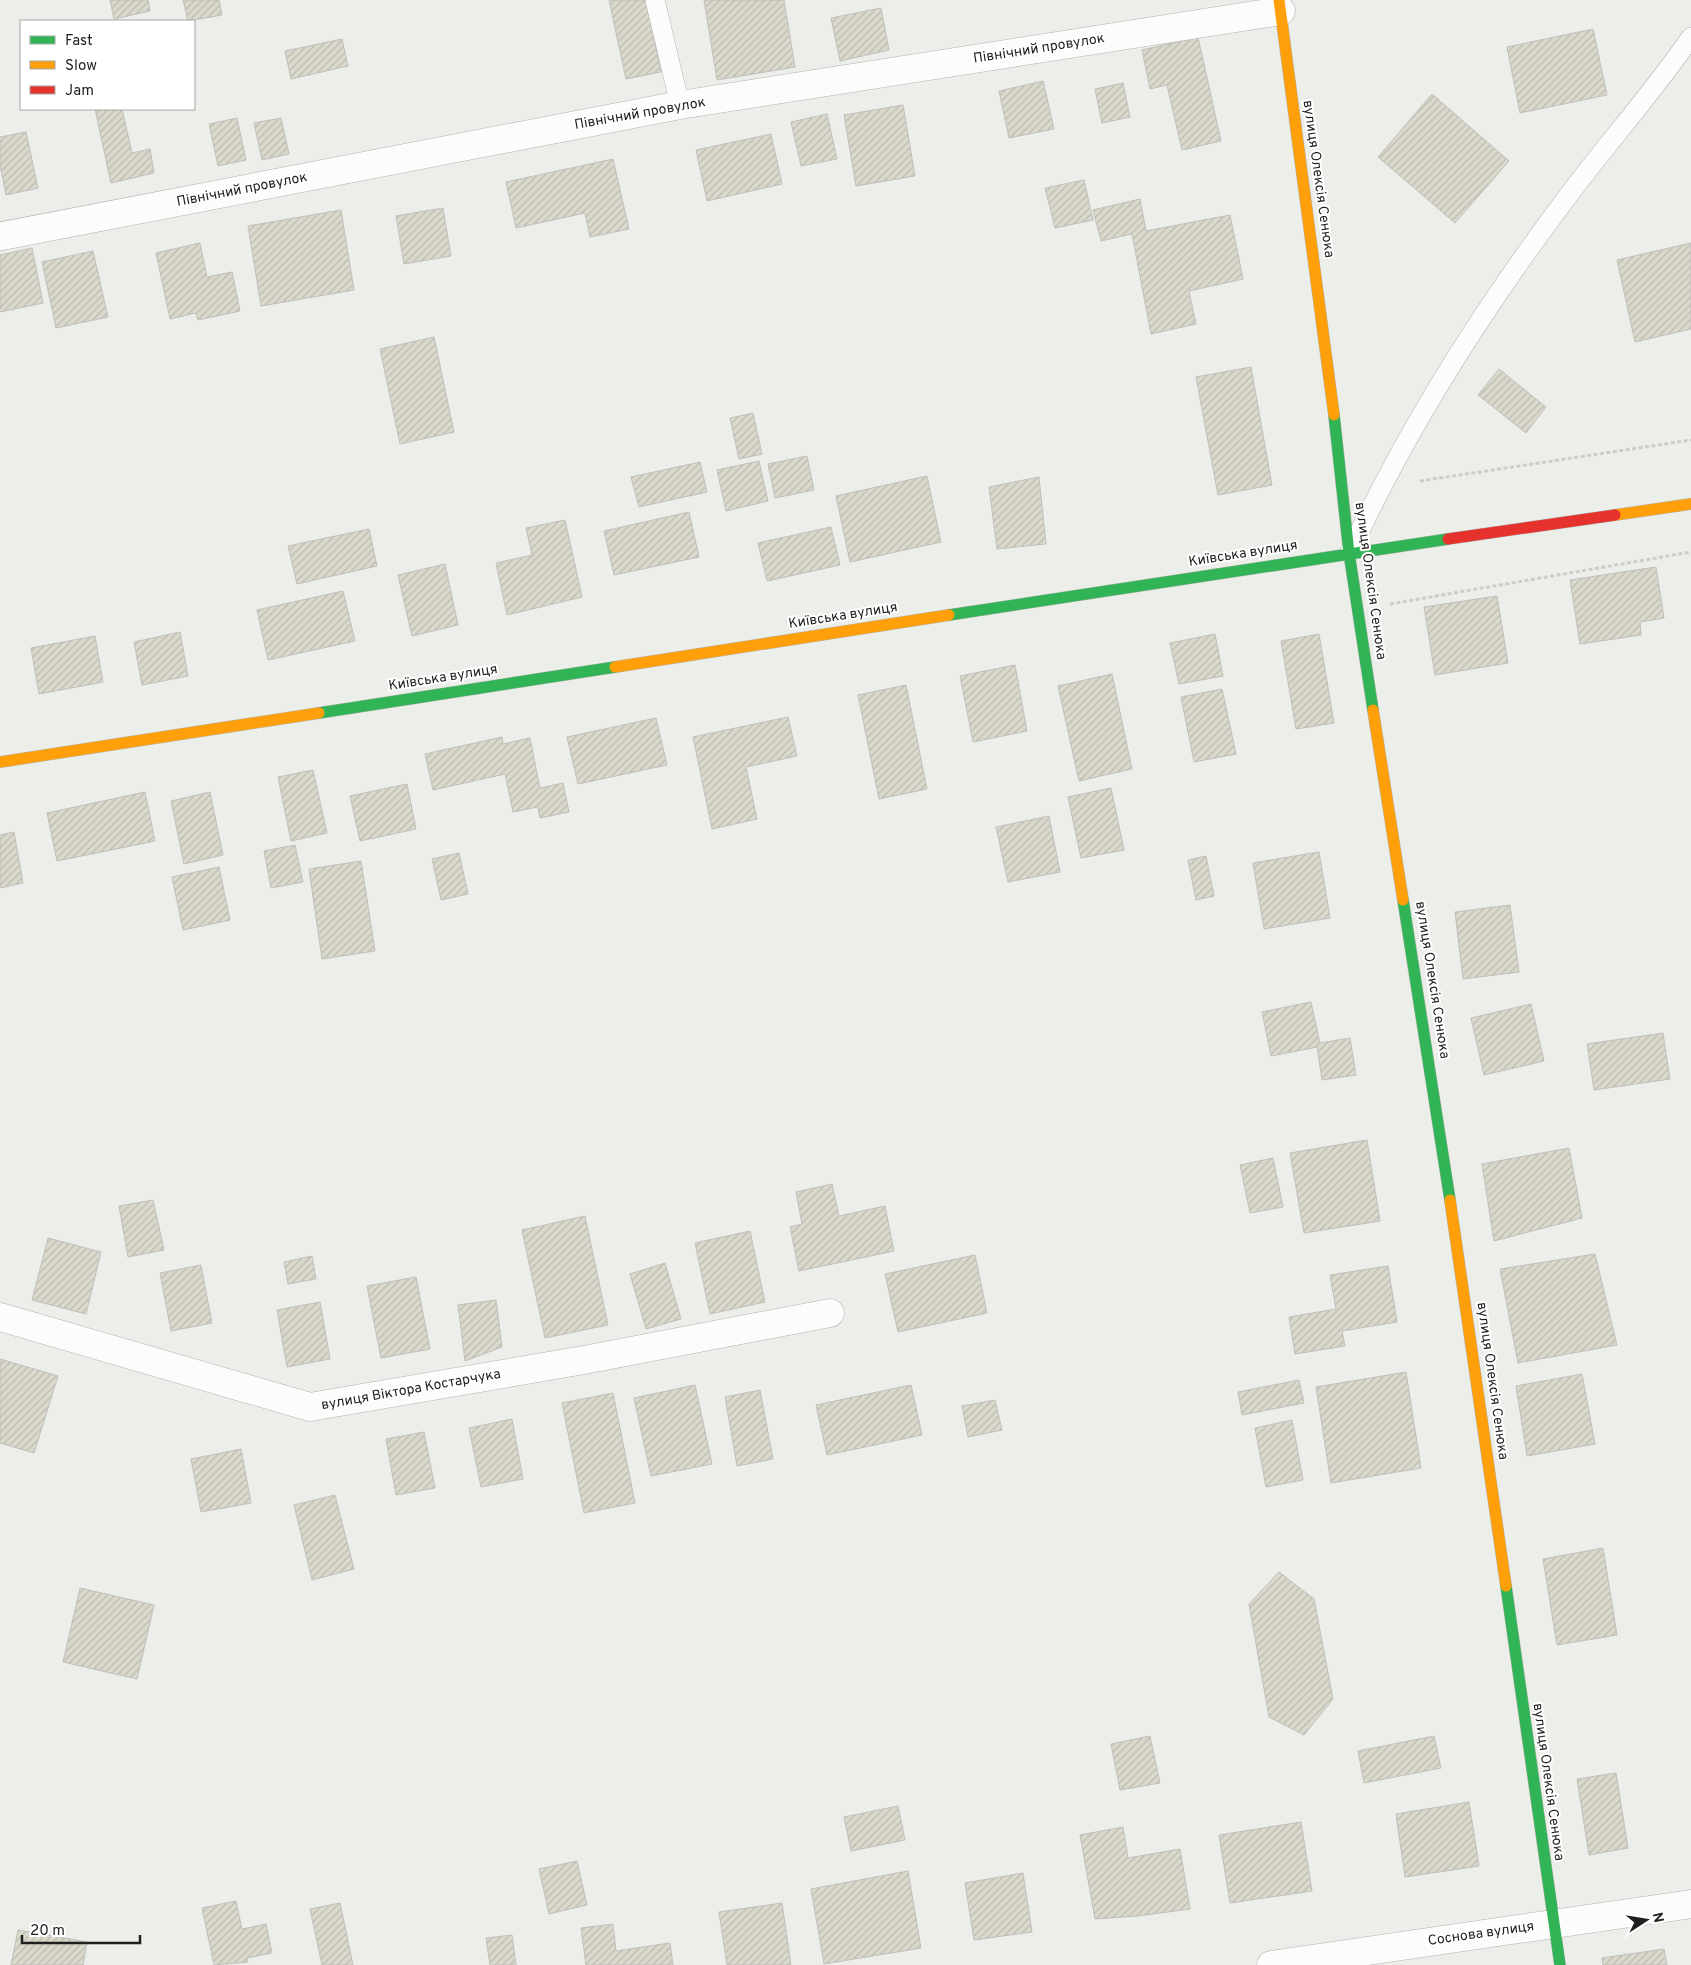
<svg xmlns="http://www.w3.org/2000/svg" width="1691" height="1965" font-family="Overpass,sans-serif">
<style>
.building{fill:url(#building-hatch);stroke:#bfbfbc}
.lines{fill:none;stroke-linecap:round;stroke-linejoin:round}
.lane-casing{stroke:#b1b2af;stroke-width:20}
.street-casing{stroke:#b1b2af;stroke-width:29}
.fast-casing{stroke:#b1b2af;stroke-width:12}
.slow-casing{stroke:#b1b2af;stroke-width:12}
.jam-casing{stroke:#b1b2af;stroke-width:12}
.path{stroke:#cbcccb;stroke-width:3;stroke-dasharray:4 2.5;stroke-linecap:butt}
.lane{stroke:#fcfcfc;stroke-width:19}
.street{stroke:#fcfcfc;stroke-width:28}
.fast{stroke:#30b455;stroke-width:11}
.slow{stroke:#ff9f0a;stroke-width:11}
.jam{stroke:#e5322d;stroke-width:11}
.labels{text-anchor:middle;dominant-baseline:central;stroke-width:4;stroke-linejoin:round;paint-order:stroke}
.street-label{font-size:14px;fill:#1f201e;stroke:#fff}
</style>
<defs>
<pattern id="building-hatch" width="6" height="6" patternUnits="userSpaceOnUse" patternTransform="scale(1.25)"><rect width="6" height="6" fill="#dbd9cc"/><path d="M-1 1l2-2M0 6l6-6M5 7l2-2" fill="none" stroke="#bcbaaf"/></pattern>
</defs>
<rect width="100%" height="100%" fill="#eceeea"/>
<path class="building" d="M110 0H148L150 11 114 19Z
M183 0H219L222 15 188 21Z
M609 0H646L661 72 626 79Z
M704 0H784L795 67 717 80Z
M881 8 889 50 840 61 831 18Z
M1593 29 1607 95 1520 113 1507 47Z
M1198 37 1221 141 1182 150 1167 85 1150 89 1142 50Z
M342 39 348 66 291 79 285 51Z
M1043 81 1054 129 1009 138 999 91Z
M1123 83 1130 117 1102 123 1095 89Z
M1432 94 1509 161 1455 223 1378 157Z
M903 105 915 176 856 186 844 115Z
M95 109H122L132 153 150 149 154 173 111 183Z
M827 114 837 159 801 166 791 122Z
M237 118 246 160 218 166 209 124Z
M281 118 289 154 262 160 254 123Z
M26 132 38 188 6 195 0 165V137Z
M771 134 782 184 707 201 696 150Z
M613 159 629 229 590 237 585 213 516 228 506 182Z
M1084 180 1093 220 1055 228 1045 188Z
M1140 199 1146 231 1230 215 1243 279 1189 291 1196 324 1151 334 1132 234 1101 241 1093 210Z
M443 208 451 256 404 264 396 216Z
M341 210 354 290 261 306 248 226Z
M200 243 207 277 232 272 240 311 198 320 196 313 170 319 156 253Z
M1691 243V329L1635 342 1617 260Z
M32 248 43 303 0 312V255Z
M93 251 108 317 56 328 42 262Z
M434 337 454 432 400 444 380 349Z
M1251 367 1272 485 1218 495 1196 377Z
M1499 369 1546 407 1526 433 1478 395Z
M753 413 762 454 739 459 730 418Z
M807 456 814 490 775 498 768 464Z
M759 461 768 501 726 511 717 470Z
M700 462 707 492 639 507 631 477Z
M927 476 941 542 850 562 836 496Z
M1039 477 1046 544 997 549 989 487Z
M689 512 699 557 614 575 604 531Z
M565 520 582 597 507 615 496 563 532 555 526 528Z
M831 527 840 565 767 581 758 543Z
M369 529 377 566 297 584 288 546Z
M445 564 458 625 412 636 398 575Z
M1656 567 1664 618 1640 622 1641 635 1580 644 1570 580Z
M343 591 355 641 268 660 257 610Z
M1497 596 1508 663 1435 675 1424 607Z
M180 632 188 676 142 685 134 642Z
M1215 634 1223 676 1179 684 1170 643Z
M1319 634 1334 723 1296 729 1281 641Z
M95 636 103 682 39 694 31 648Z
M1015 665 1027 731 973 742 960 676Z
M1112 674 1132 769 1079 781 1058 686Z
M906 685 927 789 879 799 858 695Z
M1222 689 1236 754 1194 762 1181 697Z
M788 717 797 756 746 767 757 819 712 829 693 737Z
M656 718 667 765 578 784 567 737Z
M502 737 503 744 530 738 540 788 563 783 569 812 540 818 538 807 513 812 505 774 433 790 425 754Z
M313 770 327 833 291 841 278 777Z
M407 784 416 829 360 841 350 796Z
M1111 788 1124 850 1081 858 1068 797Z
M145 792 155 841 57 861 47 813Z
M210 792 223 855 184 864 171 801Z
M1049 816 1060 872 1008 882 996 827Z
M14 832 23 883 0 888V835Z
M295 845 303 882 271 888 264 851Z
M1319 852 1330 918 1264 929 1253 863Z
M459 853 468 894 441 900 432 859Z
M1206 856 1214 896 1196 900 1188 860Z
M361 861 375 951 322 959 309 869Z
M219 867 230 920 183 930 172 877Z
M1510 905 1519 972 1463 979 1455 912Z
M1311 1002 1320 1043 1350 1038 1356 1075 1322 1080 1317 1047 1271 1056 1262 1012Z
M1531 1004 1544 1061 1484 1075 1471 1018Z
M1663 1033 1670 1079 1594 1090 1587 1044Z
M1367 1140 1380 1221 1304 1233 1290 1153Z
M1569 1148 1582 1218 1494 1241 1482 1164Z
M1273 1158 1283 1207 1250 1213 1240 1165Z
M832 1184 839 1216 885 1206 894 1251 799 1271 790 1227 802 1224 796 1192Z
M153 1200 164 1250 128 1257 119 1206Z
M585 1216 608 1325 545 1338 522 1230Z
M750 1231 765 1302 710 1314 695 1243Z
M48 1238 101 1252 86 1314 32 1300Z
M1595 1254 1617 1345 1518 1363 1500 1269Z
M975 1255 987 1313 898 1332 885 1274Z
M312 1256 316 1279 288 1284 284 1262Z
M665 1263 681 1319 646 1329 630 1274Z
M201 1265 212 1323 171 1331 160 1273Z
M1388 1266 1397 1322 1342 1331 1345 1346 1295 1354 1289 1317 1336 1309 1330 1275Z
M416 1277 430 1349 381 1358 367 1286Z
M496 1300 502 1347 465 1361 458 1305Z
M320 1302 330 1359 287 1367 277 1310Z
M0 1359 58 1376 34 1453 0 1443Z
M1406 1372 1421 1468 1331 1483 1316 1387Z
M1582 1374 1595 1444 1527 1456 1516 1386Z
M1299 1380 1304 1403 1242 1415 1238 1392Z
M695 1385 712 1464 651 1476 634 1398Z
M911 1385 922 1435 827 1455 816 1405Z
M760 1390 773 1459 737 1466 725 1397Z
M613 1393 635 1503 584 1513 562 1403Z
M995 1400 1002 1430 968 1437 962 1406Z
M512 1419 523 1479 481 1487 469 1428Z
M1292 1420 1303 1480 1266 1487 1255 1428Z
M424 1432 435 1488 396 1495 386 1439Z
M241 1449 251 1503 201 1512 191 1459Z
M335 1495 354 1569 312 1580 294 1505Z
M1603 1548 1617 1635 1557 1645 1543 1559Z
M1279 1572 1314 1599 1333 1699 1304 1735 1269 1717 1249 1604Z
M80 1588 154 1605 137 1679 63 1662Z
M1150 1736 1160 1783 1120 1790 1111 1744Z
M1434 1736 1441 1768 1364 1783 1358 1751Z
M1616 1773 1628 1848 1589 1855 1577 1779Z
M1469 1802 1479 1866 1405 1877 1396 1814Z
M898 1806 905 1840 851 1851 844 1817Z
M1301 1822 1312 1891 1230 1903 1219 1835Z
M1123 1827 1128 1858 1180 1849 1190 1909 1138 1916 1095 1919 1080 1835Z
M577 1861 587 1905 549 1914 539 1869Z
M908 1871 921 1948 824 1964 811 1889Z
M1023 1873 1032 1932 974 1940 965 1883Z
M236 1901 242 1929 266 1924 272 1953 247 1958 248 1962 214 1965 202 1908Z
M340 1903 353 1965H322L310 1909Z
M782 1903 791 1965H727L719 1912Z
M613 1924 616 1951 670 1943 673 1965H586L581 1928Z
M18 1930 87 1942 83 1965H11Z
M512 1935 516 1965H490L486 1938Z
M1664 1949 1667 1965H1603L1602 1958Z"/>
<g class="lines">
<defs>
<path id="lane" d="M655 0 680 105
M1350 552C1408 426 1487 303 1571 192 1610 140 1654 91 1691 37"/>
<path id="street" d="M2 236 680 105 1281 11
M0 1317 310 1407 584 1360 830 1313
M1271 1965 1691 1904"/>
<path id="fast" d="M1334 415 1349 553 1373 710
M949 615 1448 539
M319 713 615 667
M1403 900 1450 1200
M1506 1586 1560 1965"/>
<path id="slow" d="M1279 0 1334 415
M1615 515 1691 504
M615 667 949 615
M1373 710 1403 900
M0 762 319 713
M1450 1200 1506 1586"/>
<path id="jam" d="M1448 539 1615 515"/>
</defs>
<use href="#lane" class="lane-casing"/>
<use href="#street" class="street-casing"/>
<use href="#fast" class="fast-casing"/>
<use href="#slow" class="slow-casing"/>
<use href="#jam" class="jam-casing"/>
<path class="path" d="M1420 481 1691 440
M1390 604 1691 552"/>
<use href="#lane" class="lane"/>
<use href="#street" class="street"/>
<use href="#fast" class="fast"/>
<use href="#slow" class="slow"/>
<use href="#jam" class="jam"/>
</g>
<g class="labels">
<g class="street-label">
<text transform="translate(1039 49) rotate(-9)">Північний провулок</text>
<text transform="translate(640 114) rotate(-10)">Північний провулок</text>
<text transform="translate(1318 179) rotate(82)">вулиця Олексія Сенюка</text>
<text transform="translate(242 190) rotate(-11)">Північний провулок</text>
<text transform="translate(1243 554) rotate(-9)">Київська вулиця</text>
<text transform="translate(1370 581) rotate(82)">вулиця Олексія Сенюка</text>
<text transform="translate(843 616) rotate(-9)">Київська вулиця</text>
<text transform="translate(443 678) rotate(-9)">Київська вулиця</text>
<text transform="translate(1432 980) rotate(81)">вулиця Олексія Сенюка</text>
<text transform="translate(1492 1381) rotate(82)">вулиця Олексія Сенюка</text>
<text transform="translate(411 1390) rotate(-10)">вулиця Віктора Костарчука</text>
<text transform="translate(1548 1782) rotate(82)">вулиця Олексія Сенюка</text>
<text transform="translate(1481 1934) rotate(-8)">Соснова вулиця</text>
</g>
</g>
<rect x="20" y="20" width="175" height="90" fill="#ffffff" stroke="#a5a6a5"/>
<rect x="30" y="36" width="25" height="8" fill="#30b455" stroke="#a5a6a5"/>
<text x="65" y="45" font-size="15" fill="#1f201e">Fast</text>
<rect x="30" y="61" width="25" height="8" fill="#ff9f0a" stroke="#a5a6a5"/>
<text x="65" y="70" font-size="15" fill="#1f201e">Slow</text>
<rect x="30" y="86" width="25" height="8" fill="#e5322d" stroke="#a5a6a5"/>
<text x="65" y="95" font-size="15" fill="#1f201e">Jam</text>
<g transform="translate(1646 1920) rotate(78)" stroke="#ffffff" stroke-width="4" paint-order="stroke">
<path d="M0-4L9 19L0 12L-9 19Z" fill="#1f201e"/>
<text y="-8" font-size="14" font-weight="bold" text-anchor="middle" fill="#1f201e">N</text>
</g>
<path d="M22 1935v8h118v-8" fill="none" stroke="#1f201e" stroke-width="2.5"/>
<text x="30" y="1935" font-size="15" fill="#1f201e" stroke="#ffffff" stroke-width="4" paint-order="stroke">20 m</text>
</svg>
